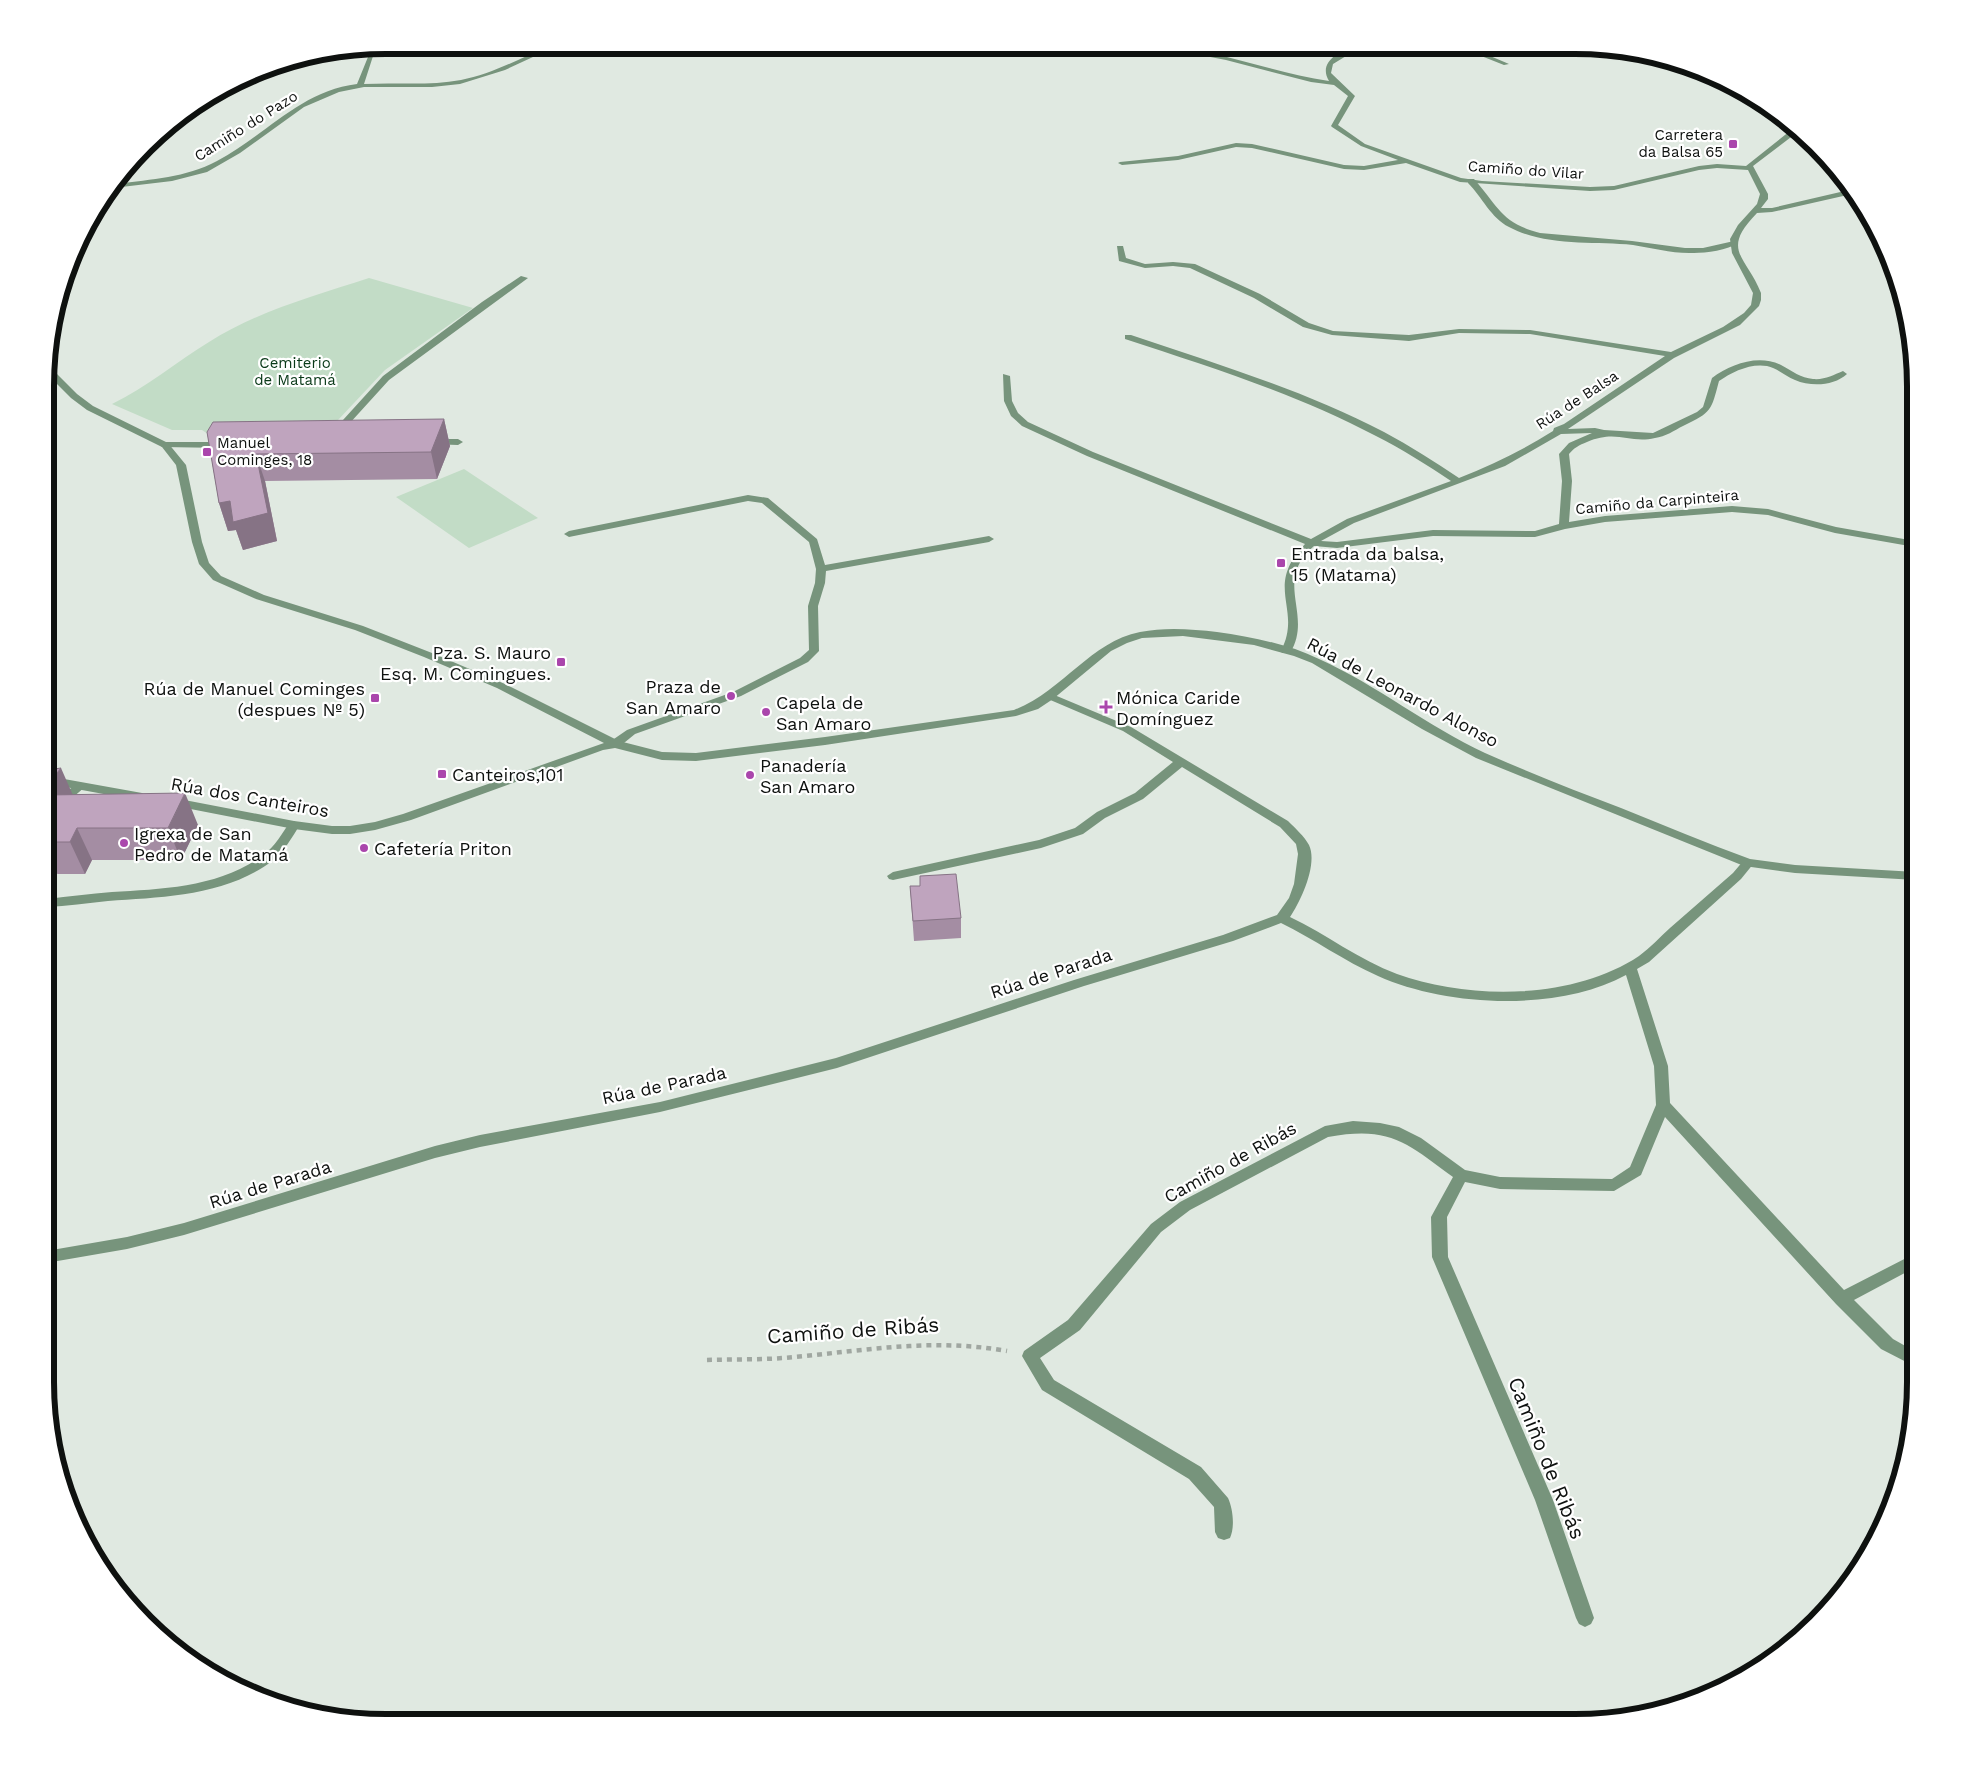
<svg xmlns="http://www.w3.org/2000/svg" width="1961" height="1768" font-family="'Work Sans',sans-serif">
<style>
.green{fill:#c2dcc6}
.lines{fill:none;stroke-linecap:round;stroke-linejoin:round}
.path{stroke:#a0a7a1;stroke-width:4.5;stroke-dasharray:5 5;stroke-linecap:butt}
.service{fill:#77947c;fill-rule:evenodd}
.pedestrian{fill:#77947c;fill-rule:evenodd}
.minor{fill:#77947c;fill-rule:evenodd}
.tertiary{fill:#77947c;fill-rule:evenodd}
.wall{fill:#a48da3}
.shaded-wall{fill:#867385}
.building{fill:#bfa4be;stroke:#867385}
.poi-dot{fill:#aa46ac;stroke:#fff;stroke-width:2}
.labels{text-anchor:middle;dominant-baseline:central;stroke-width:4.5;stroke-linejoin:round;paint-order:stroke}
.far-street-label{font-size:15px;fill:#0e110f;stroke:#fff}
.far-poi-label{font-size:15px;fill:#0e110f;stroke:#fff;text-anchor:end}
.far-park-label{font-size:15px;fill:#093918;stroke:#fff}
.poi-label{font-size:18px;fill:#0e110f;stroke:#fff;text-anchor:start}
.street-label{font-size:18px;fill:#0e110f;stroke:#fff}
.near-street-label{font-size:21px;fill:#0e110f;stroke:#fff}
.rim{fill:none;stroke:#0e110f;stroke-width:6}
</style>
<rect width="100%" height="100%" fill="#e0e9e1"/>
<path class="green" d="M369 278 473 308 385 370 323 436H211L202 430H172L112 404C147 387 176 362 209 342 258 311 314 296 369 278Z
M464 469 538 518 469 548 396 497Z"/>
<g class="lines">
<path class="path" d="M707 1360C736 1359 766 1360 795 1357 868 1350 934 1338 1007 1351"/>
<path class="service" d="M1468 179H1474C1499 207 1501 223 1540 233L1632 241 1685 248H1703L1734 241 1738 243C1728 250 1706 253 1694 253 1673 254 1653 248 1633 245 1593 241 1546 247 1509 227 1491 218 1482 197 1468 183Z
M521 276 528 278 389 380 339 435H333V431L383 376 482 302Z
M432 439H458L463 442 458 445 429 444V440Z
M165 442H225L230 445 225 448 162 447 160 445Z"/>
<path class="pedestrian" d="M80 782 86 786 71 799 47 803V795L64 793Z"/>
<path class="minor" d="M551 45H559L505 70 460 84 432 87H364L339 92 304 107 240 153 207 172 172 181 113 188 117 184C152 179 185 178 217 161 265 136 300 91 357 84L368 57V53L363 49 369 48 374 53 364 84C396 82 429 86 461 80 492 74 521 58 551 45Z
M1148 45C1210 46 1268 72 1329 81 1318 63 1338 52 1353 46 1362 43 1376 49 1387 49 1402 50 1418 46 1434 46L1431 48 1389 53 1356 50 1333 64 1331 73 1355 96 1338 125 1365 144 1461 178 1482 181 1590 187 1614 186 1699 166 1717 164 1746 166 1795 127 1799 131 1753 166 1768 194V199L1761 208H1772L1849 190 1852 194 1772 212 1757 213C1720 251 1746 255 1761 293V300L1759 306 1740 325 1674 358 1568 429 1595 428 1604 430 1653 433 1697 412 1703 407 1712 378C1731 364 1758 354 1781 365 1792 371 1801 378 1813 379 1825 380 1833 375 1843 371L1847 374C1834 386 1811 387 1795 380 1785 376 1777 368 1767 366 1750 363 1732 372 1719 381 1711 411 1712 412 1683 426 1675 430 1665 437 1655 438 1629 444 1617 429 1587 442 1579 445 1574 448 1569 454L1572 481 1569 522 1605 516 1732 506 1768 509 1836 527 1915 541V547L1835 533 1768 515 1732 512 1605 522 1565 529 1535 537 1433 536 1337 548 1314 546C1272 582 1314 614 1290 653H1282L1281 651C1303 608 1263 588 1305 544L1087 456 1022 426 1011 416 1004 401 1003 374 1010 376 1012 401 1018 413 1028 422 1093 452 1311 539 1347 519 1451 481C1427 465 1402 449 1376 436 1297 394 1210 367 1125 339V335H1131C1216 364 1304 390 1384 432 1410 446 1435 462 1459 478 1492 465 1523 450 1553 431L1554 428 1564 424 1665 356 1530 334 1459 333 1409 341 1332 335 1303 327 1254 298 1190 268 1173 266 1145 268 1119 261 1117 246H1123L1126 258 1145 264 1173 262 1195 264 1260 294 1309 323 1333 331 1409 335 1459 329 1530 330 1671 352 1723 327 1744 313 1751 305 1753 293 1732 253 1730 239 1738 225 1757 204 1760 194 1748 170 1717 168 1699 170 1614 190 1590 191 1460 182 1406 163 1364 170 1344 169 1252 148 1236 147 1178 160 1122 165 1118 163 1120 162 1178 156 1236 143 1252 144 1344 165 1364 166 1398 160 1361 146 1332 127 1331 126 1348 96 1334 85 1311 82 1226 60ZM1592 433 1569 443 1559 454 1562 481 1559 524 1535 531 1433 530 1337 542 1321 541 1354 523 1505 466 1561 434Z
M1450 46 1469 47 1509 64 1504 65 1466 50Z
M748 495 768 498 817 539 825 565 989 536 994 539 989 542 826 571 825 583 818 606 819 651 808 662 741 696 635 734 619 747H611L609 744 611 741 627 730 733 692 800 658 809 650 808 606 815 583 816 569 809 542 762 503 748 501 569 537 564 534 569 531Z
M1052 694 1131 727 1288 821C1296 829 1304 836 1309 845 1318 864 1301 901 1290 917 1326 934 1359 960 1397 974 1469 1000 1573 1000 1639 956 1650 948 1660 937 1670 928 1691 910 1712 891 1733 873L1744 860H1752L1754 863 1741 879 1649 962 1637 969 1668 1066 1670 1103 1844 1290 1916 1253V1267L1854 1300 1893 1339 1916 1352V1367L1881 1349 1836 1304 1665 1117 1641 1175 1614 1191 1500 1189 1465 1182 1447 1217 1448 1257 1553 1500 1594 1618 1591 1624 1585 1627 1579 1624 1576 1618 1535 1500 1432 1257 1431 1217 1453 1177C1405 1142 1390 1126 1328 1137L1190 1210 1161 1232 1080 1330 1040 1358 1054 1380 1201 1467 1228 1498C1233 1509 1235 1527 1230 1538L1224 1540 1218 1538 1215 1532 1214 1507 1189 1479 1042 1390 1022 1356 1024 1351 1068 1320 1151 1224 1180 1202 1325 1126 1353 1121 1380 1123 1399 1127 1421 1138 1465 1170 1500 1177 1612 1179 1630 1167 1656 1105 1654 1066 1626 975C1558 1012 1447 1007 1378 976 1344 961 1314 939 1281 923L1233 941 1084 986 837 1068 660 1112 480 1147 435 1158 184 1235 127 1249 46 1263V1251L127 1237 184 1223 435 1146 480 1135 660 1102 836 1058 1074 980 1223 935 1277 915 1289 898 1294 884 1298 854 1296 844 1280 827 1182 767 1143 799 1105 818 1083 834 1041 848 893 880 889 879 887 876 893 872 1039 840 1075 828 1097 812 1135 793 1173 762 1123 731 1048 699 1046 697 1048 695Z
M294 821 300 825C292 837 284 852 272 861 226 896 163 897 108 901 87 903 67 906 47 907V899C69 896 90 894 112 892 163 889 221 887 263 855 275 847 282 833 290 822Z"/>
<path class="tertiary" d="M48 364 51 365 55 372 77 394 93 406 168 443 186 465 202 542 209 563 221 576 264 595 363 626 432 653 505 684 619 741 662 752 696 753 825 737 1014 710C1063 691 1090 642 1140 632 1165 627 1192 629 1217 632 1252 637 1288 644 1319 659 1377 685 1427 726 1485 753 1530 773 1576 791 1621 808 1664 825 1706 843 1750 859L1795 865 1916 872V880L1795 873 1744 866 1476 758 1422 729 1312 663 1294 656 1254 645 1183 636 1142 638 1127 643 1111 651 1053 699 1038 709 1016 716 825 745 696 761 662 760 615 748 603 750 411 820 375 830 350 834H332L294 829 170 805 168 802 174 798 294 821 332 826H350L375 822 403 814 604 743 497 688 424 657 355 630 256 599 213 580 199 564 192 542 176 465 162 447 87 410 71 398 48 375Z
M53 777 142 793 148 797 142 801 49 784 47 781 49 778Z"/>
</g>
<path class="wall" d="M444 419 450 446 437 479 265 481 277 541 243 550 236 530 228 531 219 503 207 432Z
M47 770 73 795 198 825 181 860H92L85 874H58L47 871Z
M920 876 961 918V938L914 941 910 886H920Z"/>
<path class="shaded-wall" d="M444 419 450 446 437 479 431 452Z
M256 454 265 481 277 541 243 550 236 530 228 531 219 503Z
M61 768 75 800 47 813V785Z
M185 793 198 825 181 860 168 828Z
M77 828 92 860 85 874 70 842Z"/>
<path class="building" d="M444 419 431 452 256 454 268 513 233 522 230 501 219 503 207 432 213 422Z
M61 768 47 785V770Z
M185 793 168 828H77L70 842H47V795Z
M956 874 961 918 913 921 910 886H920V876Z"/>
<g class="poi-dot">
<rect x="1728" y="139" width="10" height="10" rx="2.5"/>
<rect x="202" y="447" width="10" height="10" rx="2.5"/>
<rect x="1276" y="558" width="10" height="10" rx="2.5"/>
<rect x="556" y="657" width="10" height="10" rx="2.5"/>
<circle cx="731" cy="696" r="5"/>
<rect x="370" y="693" width="10" height="10" rx="2.5"/>
<path d="M1103.5 699.5h5v5h5v5h-5v5h-5v-5h-5v-5h5z"/>
<circle cx="766" cy="712" r="5"/>
<rect x="437" y="769" width="10" height="10" rx="2.5"/>
<circle cx="750" cy="775" r="5"/>
<circle cx="124" cy="843" r="5"/>
<circle cx="364" cy="848" r="5"/>
</g>
<g class="labels">
<g class="far-street-label">
<text transform="translate(246 126) rotate(-32)">Camiño do Pazo</text>
<text transform="translate(1526 170) rotate(4)">Camiño do Vilar</text>
<text transform="translate(1577 400) rotate(-33)">Rúa de Balsa</text>
<text transform="translate(1657 502) rotate(-5)">Camiño da Carpinteira</text>
</g>
<g class="far-poi-label">
<text x="1723" y="135">Carretera<tspan x="1723" dy="17">da Balsa 65</tspan></text>
<text x="217" y="443" text-anchor="start">Manuel<tspan x="217" dy="17">Cominges, 18</tspan></text>
</g>
<g class="far-park-label">
<text x="295" y="363">Cemiterio<tspan x="295" dy="17">de Matamá</tspan></text>
</g>
<g class="poi-label">
<text x="1291" y="553">Entrada da balsa,<tspan x="1291" dy="21">15 (Matama)</tspan></text>
<text x="551" y="652" text-anchor="end">Pza. S. Mauro<tspan x="551" dy="21">Esq. M. Comingues.</tspan></text>
<text x="721" y="686" text-anchor="end">Praza de<tspan x="721" dy="21">San Amaro</tspan></text>
<text x="365" y="688" text-anchor="end">Rúa de Manuel Cominges<tspan x="365" dy="21">(despues Nº 5)</tspan></text>
<text x="1116" y="697">Mónica Caride<tspan x="1116" dy="21">Domínguez</tspan></text>
<text x="776" y="702">Capela de<tspan x="776" dy="21">San Amaro</tspan></text>
<text x="760" y="765">Panadería<tspan x="760" dy="21">San Amaro</tspan></text>
<text x="452" y="774">Canteiros,101</text>
<text x="134" y="833">Igrexa de San<tspan x="134" dy="21">Pedro de Matamá</tspan></text>
<text x="374" y="848">Cafetería Priton</text>
</g>
<g class="street-label">
<text transform="translate(1403 692) rotate(28)">Rúa de Leonardo Alonso</text>
<text transform="translate(250 797) rotate(10)">Rúa dos Canteiros</text>
<text transform="translate(1051 973) rotate(-18)">Rúa de Parada</text>
<text transform="translate(664 1085) rotate(-12)">Rúa de Parada</text>
<text transform="translate(1230 1162) rotate(-29)">Camiño de Ribás</text>
<text transform="translate(270 1184) rotate(-17)">Rúa de Parada</text>
</g>
<g class="near-street-label">
<text transform="translate(853 1330) rotate(-4)">Camiño de Ribás</text>
<text transform="translate(1547 1458) rotate(68)">Camiño de Ribás</text>
</g>
</g>
<path d="M0 0H1961V1768H0ZM386 54H1575A332 332 0 0 1 1907 386V1382A332 332 0 0 1 1575 1714H386A332 332 0 0 1 54 1382V386A332 332 0 0 1 386 54Z" fill="#fff" fill-rule="evenodd"/>
<path class="rim" d="M386 54H1575A332 332 0 0 1 1907 386V1382A332 332 0 0 1 1575 1714H386A332 332 0 0 1 54 1382V386A332 332 0 0 1 386 54Z"/>
</svg>
